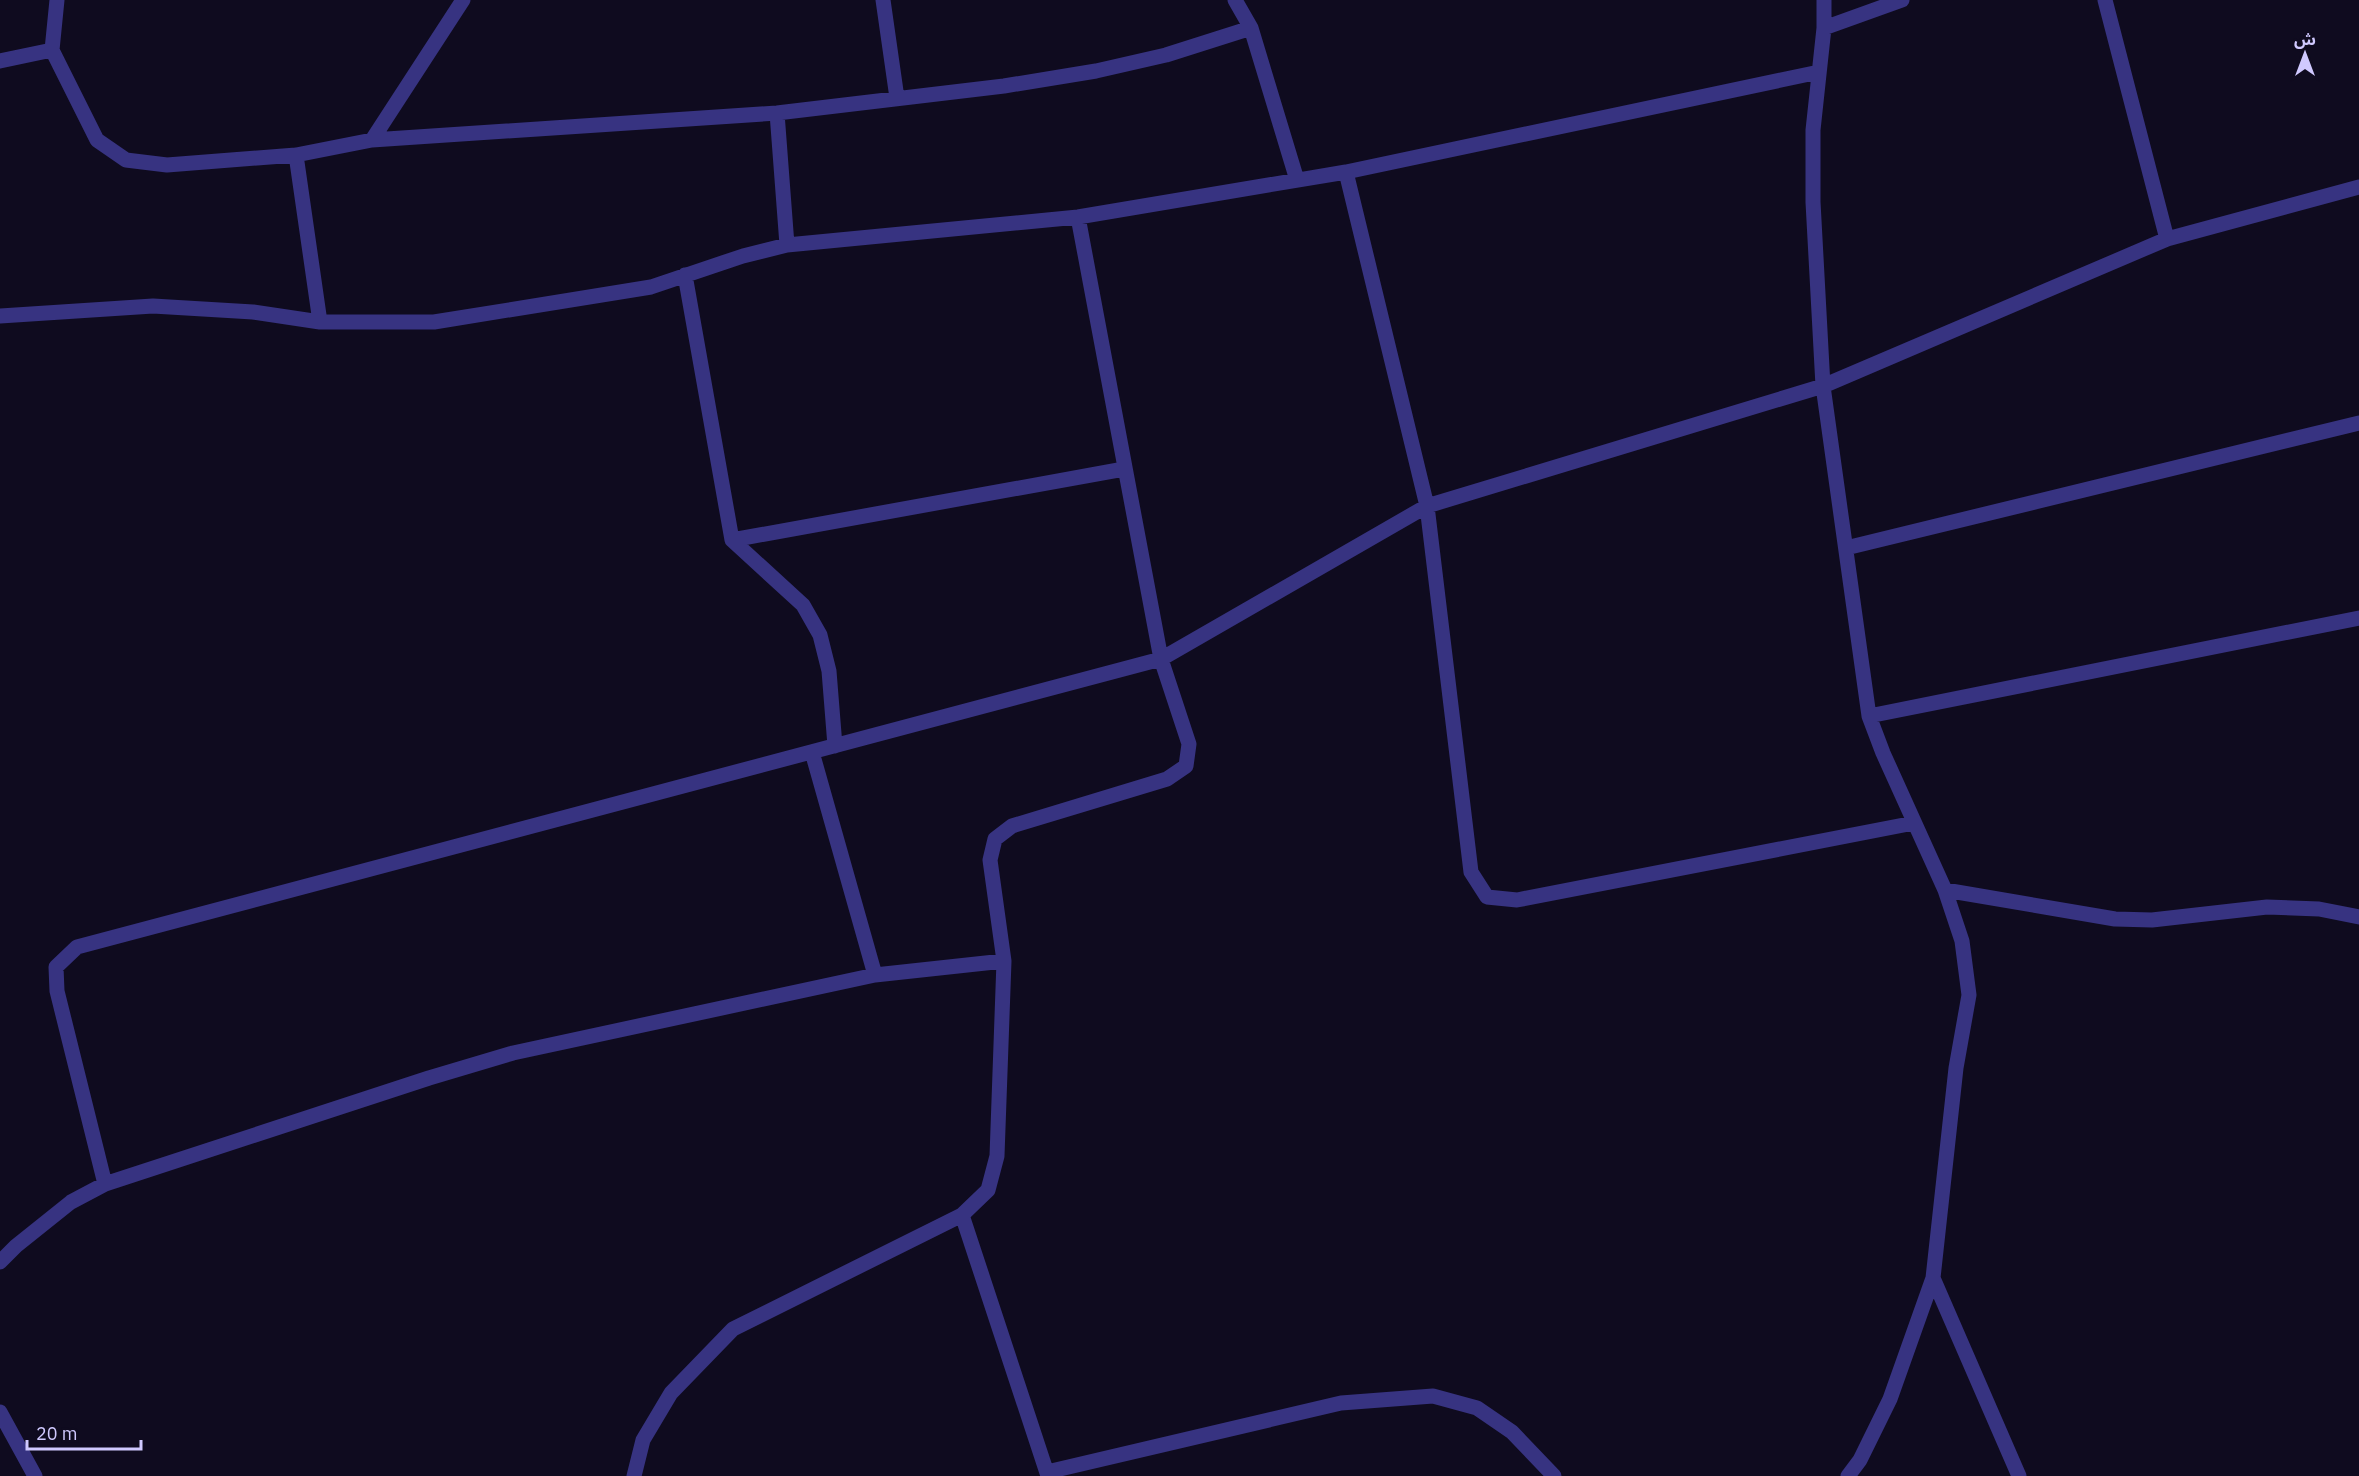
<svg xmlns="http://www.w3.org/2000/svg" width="2359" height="1476" font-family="'IBM Plex Sans','Noto Sans Arabic',sans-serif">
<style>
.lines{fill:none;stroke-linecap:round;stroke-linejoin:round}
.minor{stroke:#373381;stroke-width:15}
</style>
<rect width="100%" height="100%" fill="#0f0b1f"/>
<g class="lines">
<path class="minor" d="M57 0 52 50 97 140 126 160 167 165 296 155 372 140 777 113 1004 86 1096 71 1166 55 1251 28
M883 0 897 98
M1235 0 1251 28 1297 180
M1824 0V28L1813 130V202L1823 386 1869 716 1883 753 1945 890 1962 941 1969 995 1956 1068 1933 1278 1890 1399 1860 1460 1848 1476
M2105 0 2167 239
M1824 28 1902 0
M0 61 52 50
M777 113 787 245
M372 140 463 0
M296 155 320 322
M1346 172 1427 506 1471 872 1487 897 1517 900 1914 823
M685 275 732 540 803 605 820 635 829 671 835 746
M0 316 153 306 253 312 320 322H434L651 287 743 256 787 245 1078 217 1346 172 1819 72
M732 540 1124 469
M1846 548 2359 423
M1869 716 2359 618
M812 752 875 975
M1945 890 2115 919 2152 920 2267 907 2319 909 2359 917
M105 1184 57 991 56 967 77 947 1161 659 1427 506 1823 386 2167 239 2359 187
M962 1215 1048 1476
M0 1262 16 1246 71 1202 105 1184 429 1078 513 1053 875 975 1004 961
M1933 1278 2019 1476
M0 1412 35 1476
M1047 1472 1341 1403 1433 1396 1477 1408 1512 1432 1554 1476
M634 1476 643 1440 671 1393 733 1329 962 1215 988 1190 997 1156 1004 961 990 860 995 839 1012 826 1167 779 1186 766 1189 744 1161 659 1078 217"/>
</g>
<g transform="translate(2305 54)" stroke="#0f0b1f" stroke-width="4.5" paint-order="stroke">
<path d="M0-4.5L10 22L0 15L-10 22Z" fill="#d0c9ff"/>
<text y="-9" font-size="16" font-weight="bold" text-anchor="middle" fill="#d0c9ff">ش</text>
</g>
<path d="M27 1440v9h114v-9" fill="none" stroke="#d0c9ff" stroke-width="3"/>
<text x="36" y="1440" font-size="18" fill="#d0c9ff" stroke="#0f0b1f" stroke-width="4.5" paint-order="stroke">20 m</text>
</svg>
